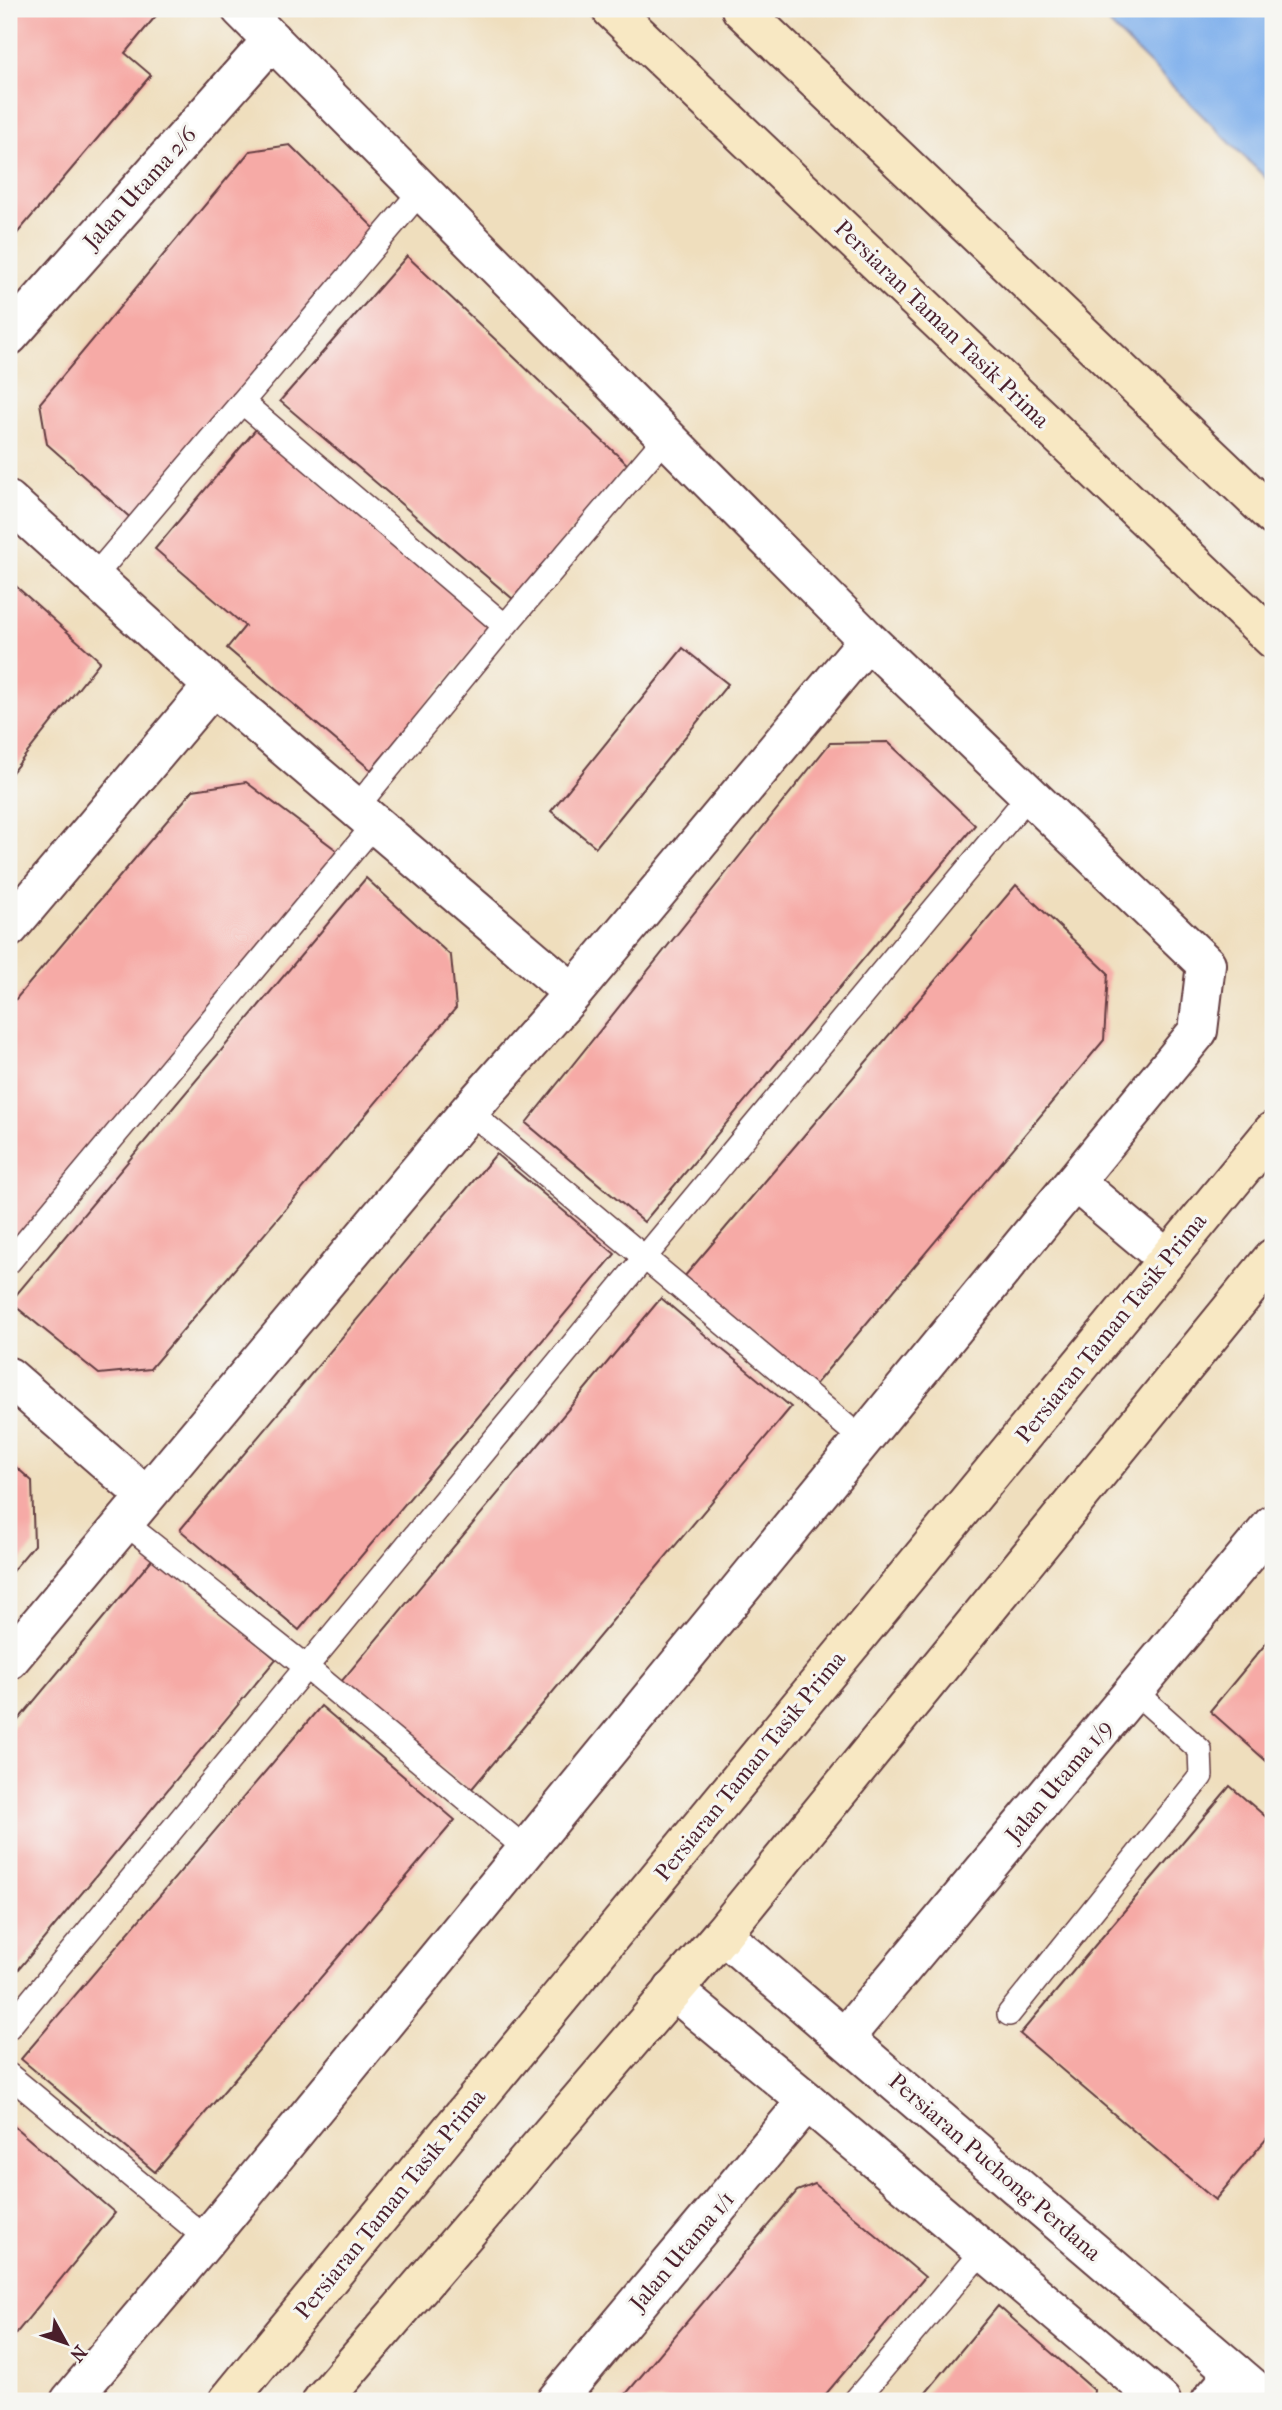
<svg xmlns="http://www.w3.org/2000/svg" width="1282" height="2410" font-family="'IM FELL French Canon',serif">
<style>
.water{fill:#81b1ec;stroke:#66688c;stroke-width:2}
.building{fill:#f6aaa6}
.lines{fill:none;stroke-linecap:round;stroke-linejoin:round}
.service-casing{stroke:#633c41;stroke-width:26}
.minor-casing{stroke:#633c41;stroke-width:42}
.tertiary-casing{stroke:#633c41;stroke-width:42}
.secondary-casing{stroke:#633c41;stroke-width:42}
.service{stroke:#fff;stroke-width:23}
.minor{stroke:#fff;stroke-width:38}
.tertiary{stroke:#fff;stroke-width:38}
.secondary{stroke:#f8e8c3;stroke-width:38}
.labels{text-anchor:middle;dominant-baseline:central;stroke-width:6;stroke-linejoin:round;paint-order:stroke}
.street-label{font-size:23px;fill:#4a1f2b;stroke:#f6f6f2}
</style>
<rect width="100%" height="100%" fill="#f6f6f2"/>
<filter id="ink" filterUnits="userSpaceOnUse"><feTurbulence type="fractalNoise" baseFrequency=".0143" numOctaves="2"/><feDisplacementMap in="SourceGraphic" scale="14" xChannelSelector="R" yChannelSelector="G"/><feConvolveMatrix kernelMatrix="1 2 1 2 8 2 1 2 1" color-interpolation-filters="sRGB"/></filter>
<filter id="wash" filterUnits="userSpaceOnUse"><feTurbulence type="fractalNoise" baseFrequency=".00686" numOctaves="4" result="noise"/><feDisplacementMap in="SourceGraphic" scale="28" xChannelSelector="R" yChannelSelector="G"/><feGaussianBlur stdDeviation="1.57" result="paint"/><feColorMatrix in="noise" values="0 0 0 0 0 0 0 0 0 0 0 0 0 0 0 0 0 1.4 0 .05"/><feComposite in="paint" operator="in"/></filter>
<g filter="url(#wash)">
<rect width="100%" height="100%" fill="#efdebd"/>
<path class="water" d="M1094 9H1273V185Z"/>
<g id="blocks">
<path class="building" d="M9 9H156L160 11 125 53 151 75 9 243Z
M290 145 377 231 134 521 47 444 40 403 250 151Z
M407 256 628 465 513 599 280 401Z
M257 428 492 627 371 770 227 648 245 626 155 549Z
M9 580 100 661 9 776Z
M683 648 728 684 596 847 551 811Z
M888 742 975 825 644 1222 526 1123 830 743Z
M246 782 339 852 9 1249V1007L193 790Z
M366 878 451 956 456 1008 150 1369 99 1374 10 1302Z
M1016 885 1108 973 1104 1040 814 1386 684 1277Z
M496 1154 615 1254 299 1630 180 1530Z
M661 1298 791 1407 470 1791 340 1683Z
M9 1461 32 1481 34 1545 9 1575Z
M154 1557 276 1659 9 1981V1731Z
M1273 1635V1767L1210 1711Z
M321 1706 455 1820 155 2172 21 2059Z
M1230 1786 1273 1823V2131L1215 2200 1020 2034Z
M9 2122 115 2213 9 2342Z
M815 2184 925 2277 820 2401H620L797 2191Z
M998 2306 1094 2390 1093 2401H919Z"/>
</g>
</g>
<g filter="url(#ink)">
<use href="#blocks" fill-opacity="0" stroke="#633c41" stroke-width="2"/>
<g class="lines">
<defs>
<path id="service" d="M242 402 505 626
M93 578 421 191
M356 808 505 626 666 437
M469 1111 863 1440
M9 1262 375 824
M124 1522 306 1667 526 1849
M1009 2014 1201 1776 1200 1750 1134 1691
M9 2027 645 1257 1029 795
M9 2075 207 2239
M855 2401 983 2250"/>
<path id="minor" d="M9 336 272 40
M9 501 213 686 573 993
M9 928 213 686
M1075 1182 1167 1259
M9 1377 146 1496
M9 1660 469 1111 573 993 868 640
M845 2037 1273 1524
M70 2401 207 2239 1198 1031 1206 964 868 640 241 9
M556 2401 807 2101
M1211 2401 1235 2373"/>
<path id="tertiary" d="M722 1934 1268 2401
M673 1990 807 2101 1161 2401"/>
<path id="secondary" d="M611 9 1273 639
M741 9 1273 516
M228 2401 1273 1131
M322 2401 722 1934 1273 1258"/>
</defs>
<use href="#service" class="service-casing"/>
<use href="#minor" class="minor-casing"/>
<use href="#tertiary" class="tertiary-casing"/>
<use href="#secondary" class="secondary-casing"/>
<use href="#service" class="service"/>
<use href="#minor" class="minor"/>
<use href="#tertiary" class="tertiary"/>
<use href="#secondary" class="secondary"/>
</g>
</g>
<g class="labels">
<g class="street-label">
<text transform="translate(140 188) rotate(-48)">Jalan Utama 2/6</text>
<text transform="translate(942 324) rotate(44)">Persiaran Taman Tasik Prima</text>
<text transform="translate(1111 1328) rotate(-51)">Persiaran Taman Tasik Prima</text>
<text transform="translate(750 1766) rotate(-51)">Persiaran Taman Tasik Prima</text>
<text transform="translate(1059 1781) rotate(-50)">Jalan Utama 1/9</text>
<text transform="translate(995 2167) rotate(41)">Persiaran Puchong Perdana</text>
<text transform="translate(390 2204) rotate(-51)">Persiaran Taman Tasik Prima</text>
<text transform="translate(682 2251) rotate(-50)">Jalan Utama 1/1</text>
</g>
</g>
<rect width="1282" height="2410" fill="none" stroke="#f6f6f2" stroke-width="35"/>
<g transform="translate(66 2343) rotate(130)" stroke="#f6f6f2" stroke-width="5" paint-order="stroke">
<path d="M0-5L12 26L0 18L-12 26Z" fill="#4a1f2b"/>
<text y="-10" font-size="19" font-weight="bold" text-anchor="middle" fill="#4a1f2b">N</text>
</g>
</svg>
